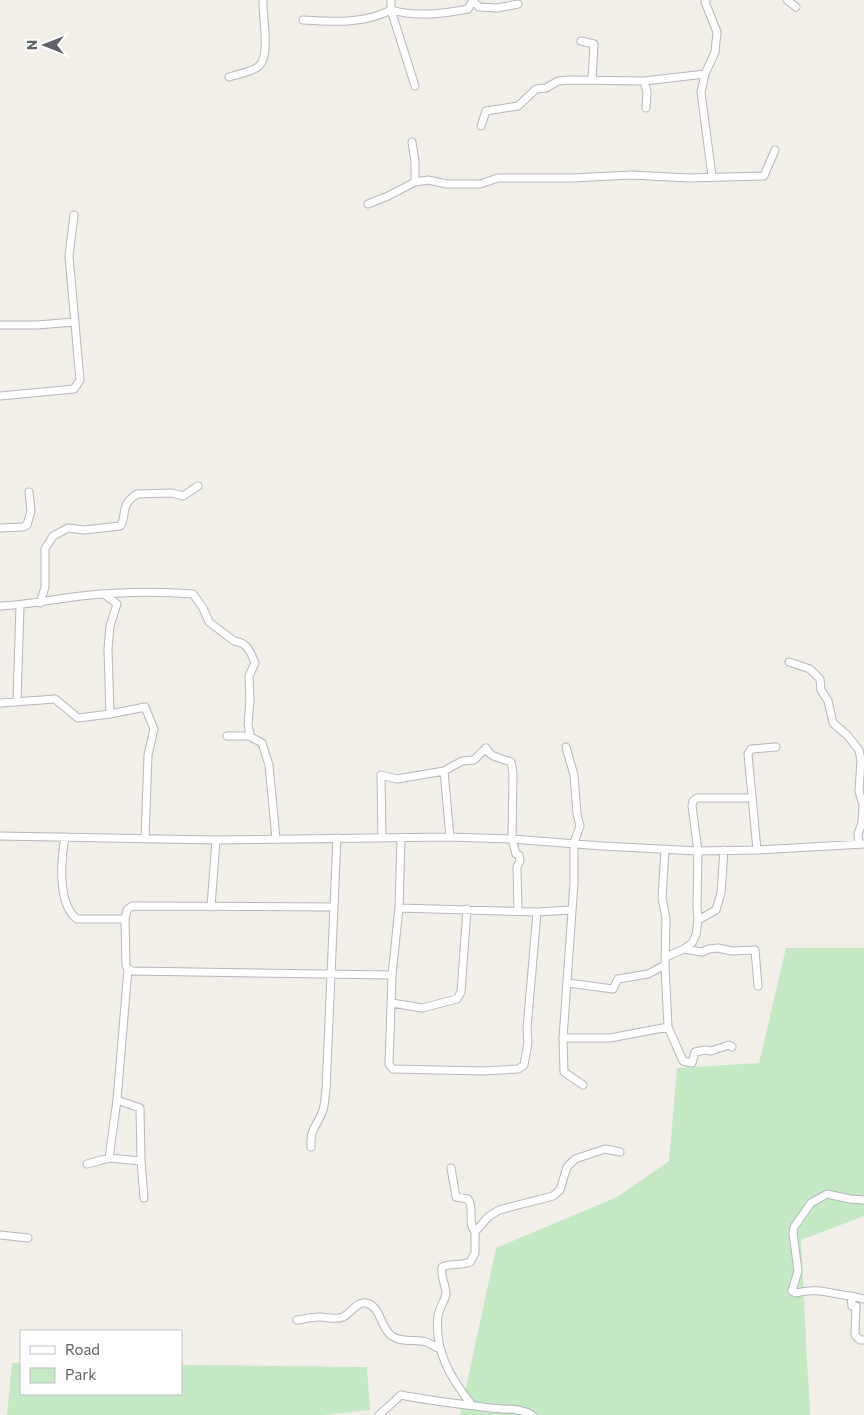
<svg xmlns="http://www.w3.org/2000/svg" width="864" height="1415" font-family="Commissioner,sans-serif">
<style>
.green{fill:#c5e8c5}
.lines{fill:none;stroke-linecap:round;stroke-linejoin:round}
.minor-casing{stroke:#b5b8bc;stroke-width:9}
.minor{stroke:#fff;stroke-width:7}
</style>
<rect width="100%" height="100%" fill="#f1efe8"/>
<path class="green" d="M786 948H864V1216L801 1240 810 1415H460L496 1248 617 1197 669 1161 677 1068 759 1063Z
M12 1363H21V1394H181V1365L367 1367 370 1410 324 1415H7Z"/>
<g class="lines">
<defs>
<path id="minor" d="M391 0V10C416 17 442 14 468 9L473 0
M706 0 705 2 717 32 715 52 705 74 701 92 712 176
M787 0 796 7
M473 1 479 7 497 8 518 4
M303 20C333 22 364 24 391 10L415 86
M581 41 594 44 592 80
M229 77C238 74 252 72 259 66 271 55 262 16 263 0
M644 81 647 92 646 108
M481 126 486 111 518 106 536 89 546 88 558 81 570 80 644 81 705 74
M412 142 415 161V182
M368 204 388 196 415 182 428 180 447 184H480L498 178H573L631 175 688 178 764 176 775 150
M0 325H37L74 322
M0 396 74 389 80 380 69 256 74 215
M0 528 23 527 27 525 31 511 29 492
M40 603 45 587V549L53 536 68 528 84 530 120 526C126 519 122 510 128 502 130 499 134 496 137 494L172 493 183 496 198 486
M0 606C28 605 53 599 81 596 118 592 155 591 193 594L203 608 209 622 234 641C248 643 250 651 255 663L249 676 250 699 248 725 250 733 249 736
M789 662 810 669 820 679 821 690 828 701 833 723 847 735 859 750 861 760 859 791 863 805 862 823 858 834 859 844
M17 702 20 606
M0 703 55 699 78 718 110 714 108 649 110 626 117 604 104 594
M110 714 145 707 154 729 148 755 145 839
M227 736H249L262 743 269 765 276 839
M566 747 574 775 577 814 580 826 574 843V883L563 1038 564 1072 583 1085
M444 771 450 837
M0 836 216 840 450 837 512 839 602 846 698 851 757 850 864 844
M65 837C61 860 57 904 77 919H125
M382 838 381 775 397 779 444 771 462 761 474 760 486 748C490 758 502 758 511 762L513 773 512 839 516 854 519 855 520 861 517 867 518 911
M401 838 399 908 392 975 389 1064 393 1069 483 1071 518 1069 524 1065 528 1043 527 1029 537 912
M665 849 662 898 666 918 665 965 668 1027 683 1061 692 1063 695 1052 705 1050 711 1051 729 1045 732 1047
M757 850 748 754 751 749 776 747
M211 907 216 840
M334 907 132 906 127 910 125 919 126 966 128 969 132 971 392 975
M399 908 537 912 572 910
M698 920 716 910 721 893 724 850
M684 949 692 943 696 935 698 920 697 907 698 851 692 806 693 801 697 798H752
M666 957 684 949 702 952 709 949 718 948 732 951 755 950 758 986
M128 969 117 1100 140 1108 141 1161 144 1198
M568 983 613 989 618 979 648 974 665 965
M392 1003 422 1008 457 999 461 992 467 909
M563 1038H610L668 1027
M311 1147C310 1126 317 1128 323 1110 325 1103 325 1096 326 1089L337 838
M109 1158 117 1100
M87 1164 109 1158 141 1161
M451 1168 456 1197 468 1199C475 1209 467 1223 475 1232
M864 1200 850 1199 827 1194 811 1203 794 1227 793 1233 798 1271 792 1291 796 1293C817 1287 831 1294 851 1296L852 1306H856L855 1335 860 1340H864
M0 1235 28 1238
M851 1296 864 1299
M297 1320C304 1319 312 1317 320 1317 328 1317 336 1320 343 1317 350 1314 357 1301 366 1303 381 1306 380 1328 392 1336 402 1343 415 1339 426 1342 430 1343 435 1347 440 1349
M472 1405C451 1379 434 1351 438 1316 439 1308 445 1301 446 1294 446 1285 440 1276 442 1267 451 1263 461 1266 470 1262L475 1253V1232L488 1217 499 1210 553 1196 560 1190 567 1167 575 1159 605 1149 620 1152
M379 1415 401 1395C431 1401 460 1404 490 1408 505 1410 518 1407 532 1415"/>
</defs>
<use href="#minor" class="minor-casing"/>
<use href="#minor" class="minor"/>
</g>
<rect x="20" y="1330" width="162" height="65" fill="#ffffff" stroke="#bfc1c3"/>
<rect x="30" y="1346" width="25" height="8" fill="#ffffff" stroke="#bfc1c3"/>
<text x="65" y="1355" font-size="15" fill="#5f6368">Road</text>
<rect x="30" y="1368" width="25" height="15" fill="#c5e8c5" stroke="#bfc1c3"/>
<text x="65" y="1380" font-size="15" fill="#5f6368">Park</text>
<g transform="translate(45 45) rotate(270)" stroke="#ffffff" stroke-width="4" paint-order="stroke">
<path d="M0-4L9 19L0 12L-9 19Z" fill="#5f6368"/>
<text y="-8" font-size="14" font-weight="bold" text-anchor="middle" fill="#5f6368">N</text>
</g>
</svg>
